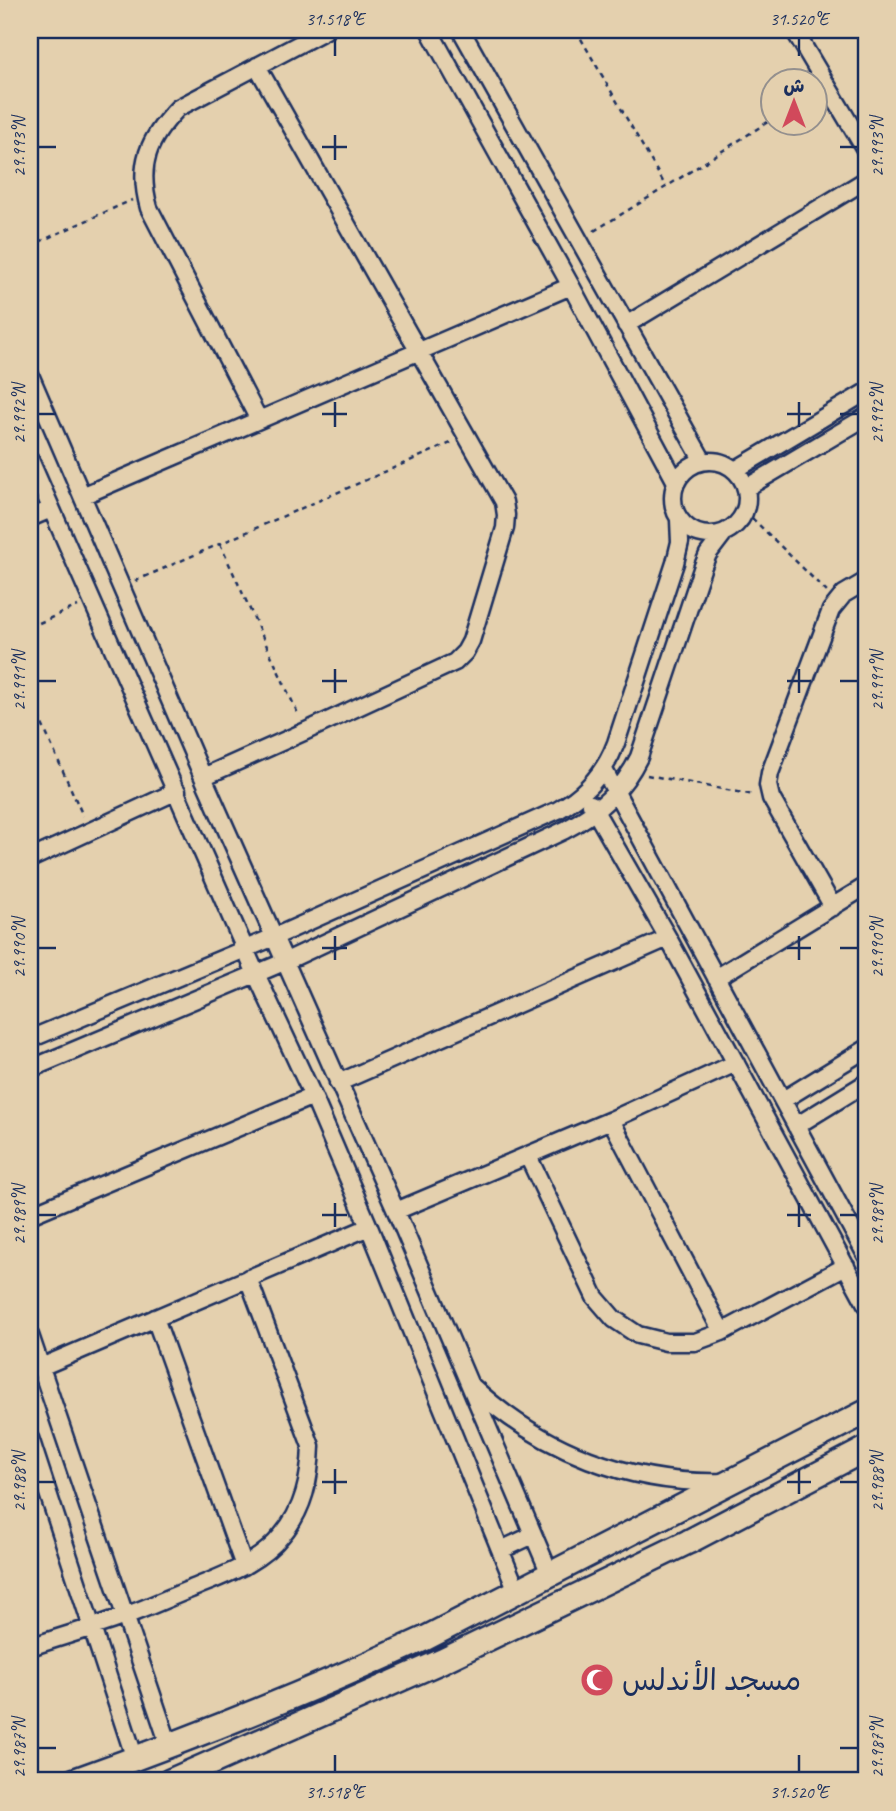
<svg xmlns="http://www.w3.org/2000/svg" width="896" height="1811" font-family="Caveat,'Playpen Sans Arabic',sans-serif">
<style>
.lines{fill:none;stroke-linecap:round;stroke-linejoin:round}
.street-casing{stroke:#1b2f5e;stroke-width:21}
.secondary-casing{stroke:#1b2f5e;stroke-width:28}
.path{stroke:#1b2f5e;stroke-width:2.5;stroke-dasharray:5 5;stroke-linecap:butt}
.street{stroke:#e4d0ae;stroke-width:16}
.secondary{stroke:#e4d0ae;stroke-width:23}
.ticks{fill:none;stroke:#1b2f5e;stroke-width:2.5}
.labels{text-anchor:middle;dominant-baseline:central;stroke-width:5;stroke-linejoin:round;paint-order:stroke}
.poi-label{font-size:30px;fill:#1b2f5e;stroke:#e4d0ae;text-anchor:start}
.neatline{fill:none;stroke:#1b2f5e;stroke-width:2.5}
.ticks-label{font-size:18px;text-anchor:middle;fill:#1b2f5e}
</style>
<rect width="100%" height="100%" fill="#e4d0ae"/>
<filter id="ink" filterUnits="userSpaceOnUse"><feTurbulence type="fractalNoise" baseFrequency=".0143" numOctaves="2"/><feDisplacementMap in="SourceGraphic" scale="14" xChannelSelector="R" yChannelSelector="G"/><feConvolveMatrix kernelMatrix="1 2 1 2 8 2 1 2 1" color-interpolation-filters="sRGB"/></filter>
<g filter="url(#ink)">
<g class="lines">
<defs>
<path id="street" d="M429 30 571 286 676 482
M461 30 703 461
M794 30 866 151
M626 325 866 180
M30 375 203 777 396 1211 550 1574
M259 420 149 208C137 165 148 139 178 108L326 30
M30 460 256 974 313 1096 369 1227 517 1591
M673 498a37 37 0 1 1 74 0a37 37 0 1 1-74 0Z
M735 470 866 392
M746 488 866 417
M82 496 571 286
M30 518 51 509
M604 770 866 1255
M203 777 306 731 455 662 465 652 471 641 505 528 506 515 504 502 257 66
M591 804 668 938 866 1304
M30 859 177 791
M833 907 771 798 768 785 770 773 831 610 844 594 866 581
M716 978 866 886
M30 1039 274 937 558 810C586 794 605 773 616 743L675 563 680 542 679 520
M30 1069 284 962 565 830C598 813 623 790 639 757L703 566 708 554 724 533
M338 1083 668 938
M783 1100 866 1049
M611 1120 722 1332
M796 1126 866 1083
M528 1156 595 1297 614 1319 638 1335 666 1342H695L722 1332 846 1266
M396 1211 611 1120 736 1063
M30 1215 313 1096
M155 1318 244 1566
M30 1335 169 1745
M41 1367 369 1227
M473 1387C542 1451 630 1485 724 1482
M30 1438 135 1759
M501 1550 533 1535
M30 1647C60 1637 91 1628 122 1617 145 1609 168 1598 191 1589 224 1575 259 1564 282 1535 304 1509 310 1479 311 1446L248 1278"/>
<path id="secondary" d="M73 1781C193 1738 311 1691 426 1638L866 1412
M170 1781 442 1661 688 1542 866 1449"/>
</defs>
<use href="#street" class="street-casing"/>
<use href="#secondary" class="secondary-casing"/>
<path class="path" d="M576 30 666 187
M594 231 666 187 774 118
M30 246 132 200
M745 511 827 592
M220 544 299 716
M135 581 453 442
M30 627 78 606
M30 697 83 816
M647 775 754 795"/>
<use href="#street" class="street"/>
<use href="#secondary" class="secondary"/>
</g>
</g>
<path class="ticks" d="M335 38V56M799 38V56M335 135V160M38 147H56M322 147H347M840 147H858M335 402V427M799 402V427M38 414H56M322 414H347M787 414H811M840 414H858M335 669V693M799 669V693M38 681H56M322 681H347M787 681H811M840 681H858M335 936V960M799 936V960M38 948H56M322 948H347M787 948H811M840 948H858M335 1203V1227M799 1203V1227M38 1215H56M322 1215H347M787 1215H811M840 1215H858M335 1469V1494M799 1469V1494M38 1482H56M322 1482H347M787 1482H811M840 1482H858M38 1748H56M840 1748H858M335 1755V1772M799 1755V1772"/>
<defs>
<symbol id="mosque-disc" viewBox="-11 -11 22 22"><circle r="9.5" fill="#d1495b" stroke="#e4d0ae"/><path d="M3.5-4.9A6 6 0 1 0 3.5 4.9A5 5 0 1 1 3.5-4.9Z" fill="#fff"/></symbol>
</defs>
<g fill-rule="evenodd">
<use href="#mosque-disc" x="578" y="1661" width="38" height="38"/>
</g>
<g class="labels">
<g class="poi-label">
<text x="622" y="1680">مسجد الأندلس</text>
</g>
</g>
<rect width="896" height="1811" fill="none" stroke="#e4d0ae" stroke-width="77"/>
<g transform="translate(794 102)"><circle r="33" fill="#e4d0ae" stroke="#94908e" stroke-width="2"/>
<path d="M0-5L12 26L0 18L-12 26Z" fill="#d1495b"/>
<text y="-10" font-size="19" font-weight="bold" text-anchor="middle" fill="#1b2f5e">ش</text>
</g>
<rect x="38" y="38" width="820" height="1734" class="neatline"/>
<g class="ticks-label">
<text x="335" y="25">31.518°E</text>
<text x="799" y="25">31.520°E</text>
<text transform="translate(19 147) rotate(-90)" y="6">29.993°N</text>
<text transform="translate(877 147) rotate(-90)" y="6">29.993°N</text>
<text transform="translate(19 414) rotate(-90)" y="6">29.992°N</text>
<text transform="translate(877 414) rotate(-90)" y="6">29.992°N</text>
<text transform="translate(19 681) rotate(-90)" y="6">29.991°N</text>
<text transform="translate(877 681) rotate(-90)" y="6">29.991°N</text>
<text transform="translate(19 948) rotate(-90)" y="6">29.990°N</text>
<text transform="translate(877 948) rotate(-90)" y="6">29.990°N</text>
<text transform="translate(19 1215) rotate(-90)" y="6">29.989°N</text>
<text transform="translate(877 1215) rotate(-90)" y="6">29.989°N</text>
<text transform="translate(19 1482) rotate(-90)" y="6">29.988°N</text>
<text transform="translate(877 1482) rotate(-90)" y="6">29.988°N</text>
<text transform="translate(19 1748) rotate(-90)" y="6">29.987°N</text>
<text transform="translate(877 1748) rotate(-90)" y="6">29.987°N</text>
<text x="335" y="1798">31.518°E</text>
<text x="799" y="1798">31.520°E</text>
</g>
</svg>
